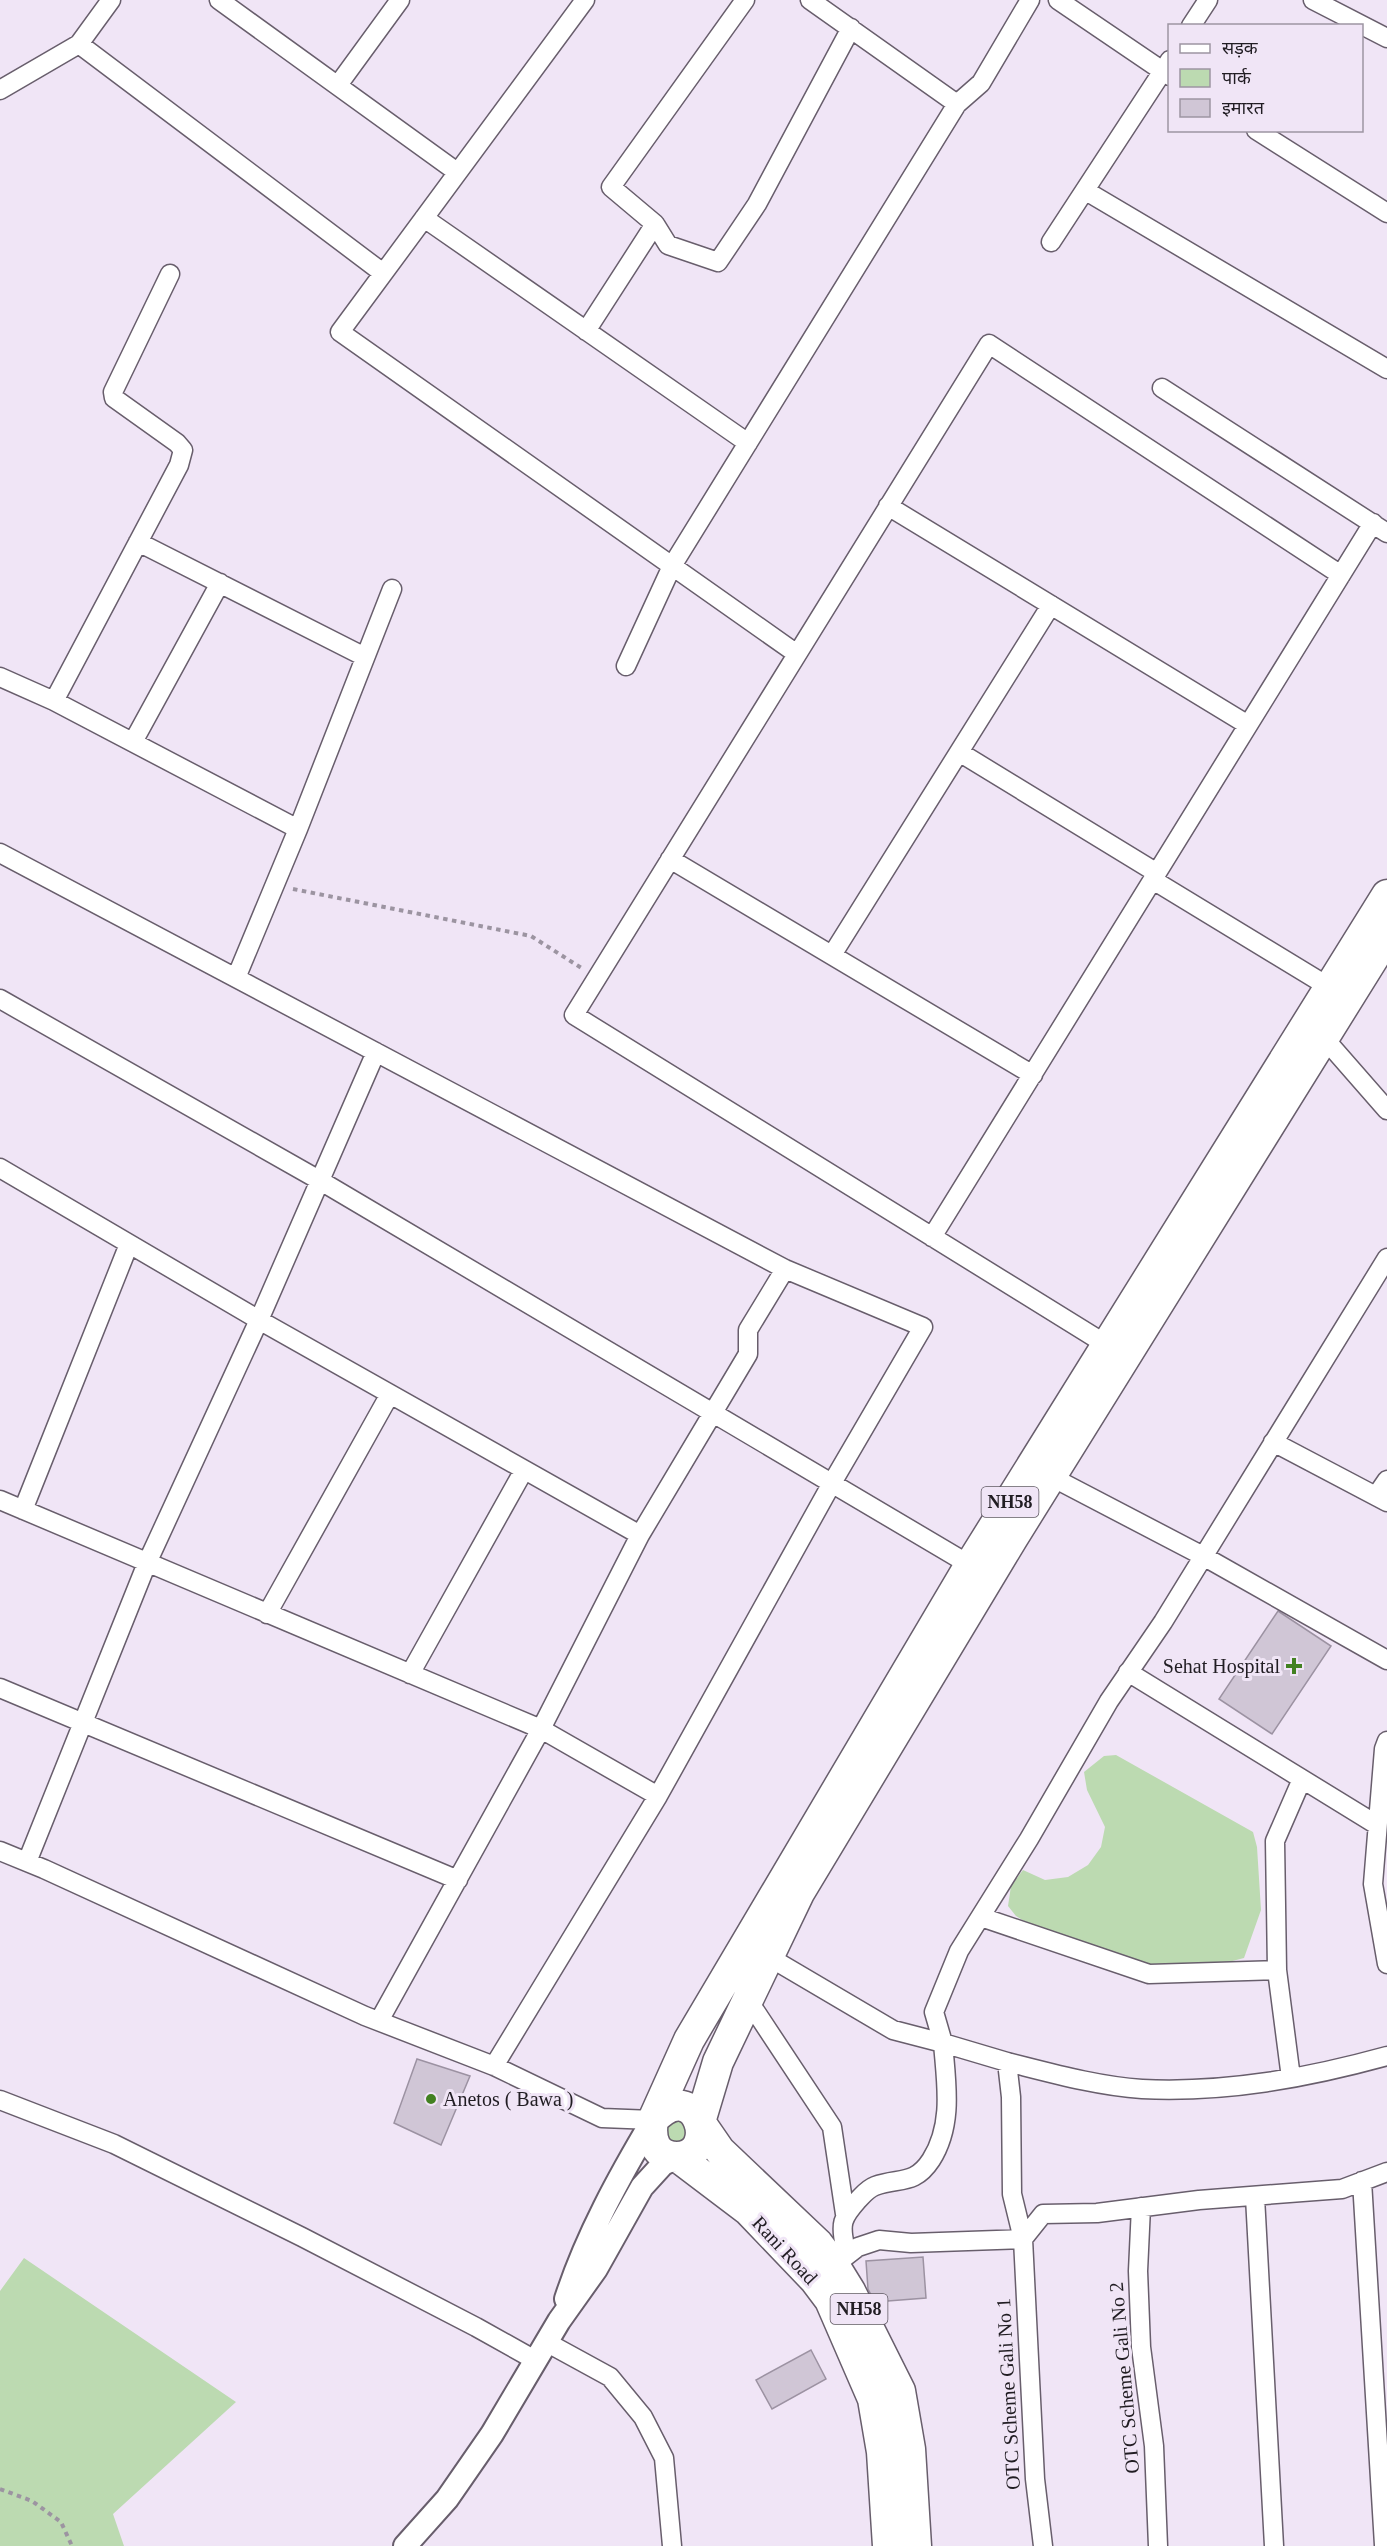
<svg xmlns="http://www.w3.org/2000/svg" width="1387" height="2546" font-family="'Times New Roman','Noto Sans Devanagari',serif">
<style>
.green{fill:#bcdab1}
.building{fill:#d0c6d6;stroke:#9c92a2;stroke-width:1.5}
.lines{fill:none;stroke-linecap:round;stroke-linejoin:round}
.minor-casing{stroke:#685e6c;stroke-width:21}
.tertiary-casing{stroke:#685e6c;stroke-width:26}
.trunk-casing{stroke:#685e6c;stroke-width:33}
.path{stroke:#9c94a1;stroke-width:4;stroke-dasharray:4.5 4.5;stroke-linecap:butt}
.minor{stroke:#fff;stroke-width:18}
.tertiary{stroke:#fff;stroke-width:22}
.trunk{stroke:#fff;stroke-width:30}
.poi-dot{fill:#428121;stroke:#f0e5f6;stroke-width:2}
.labels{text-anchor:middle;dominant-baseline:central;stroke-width:6;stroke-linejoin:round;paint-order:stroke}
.shield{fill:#f0e5f6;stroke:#5f5962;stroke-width:1.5}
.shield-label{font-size:18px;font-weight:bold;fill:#211d23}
.poi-label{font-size:20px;fill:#211d23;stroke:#f0e5f6;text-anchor:end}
.street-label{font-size:20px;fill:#211d23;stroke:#f0e5f6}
</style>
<rect width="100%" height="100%" fill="#f0e5f6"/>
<path class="green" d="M1116 1755 1253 1832 1257 1847 1261 1910 1244 1958 1201 1969 1162 1971 1048 1936 1016 1916 1008 1906 1011 1886 1023 1870 1045 1880 1068 1877 1088 1865 1101 1847 1105 1827 1087 1790 1084 1772 1104 1756Z
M681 2118 691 2133 677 2145 665 2137 667 2121Z
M24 2258 236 2402 113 2514 124 2546H0V2291Z"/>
<path class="building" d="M1278 1611 1331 1646 1272 1734 1219 1699Z
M417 2059 470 2076 441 2145 394 2123Z
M923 2257 926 2298 875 2302 868 2289 866 2261Z
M811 2350 826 2379 772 2409 756 2380Z"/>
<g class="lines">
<defs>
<path id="minor" d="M111 0 79 44 383 273
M219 0 457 172
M585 0 340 332 797 654
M1058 0 1170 76
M1313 0 1387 38
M1191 26 1208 0
M338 85 400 0
M0 90 79 44
M957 104 981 83 1030 0
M1256 130 1387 213
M1086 191 1387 369
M424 218 748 443
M655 224 668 245 718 262 757 204 851 28
M1051 242 1170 60
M586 331 655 224 611 187 745 0
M1162 388 1387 533
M888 506 1248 725
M138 542 365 657
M626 666 672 566 957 104 810 0
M0 677 54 701 298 829
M54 701 179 465 183 450 177 443 114 398 113 392 170 274
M133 742 220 583
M959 752 1157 873
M0 853 785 1269 923 1327 832 1483 658 1796 494 2066
M670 859 1033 1075
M1153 880 1329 987
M832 955 1051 605
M236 978 298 829 392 589
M0 999 319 1180 970 1565
M1324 1038 1387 1110
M0 1168 259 1320 640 1535
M932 1237 1373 523
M1107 1345 574 1015 989 344 1341 575
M1273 1442 1387 1502
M1044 1473 1203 1556 1387 1660
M1376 1496 1387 1480
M0 1500 541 1729 658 1796
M23 1510 129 1244
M267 1614 390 1394
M1128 1672 1377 1825
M410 1674 524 1470
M0 1688 458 1880
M1387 1741 1384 1749 1373 1884 1387 1964
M0 1851 44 1869 365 2016 494 2066 602 2118 653 2120
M27 1862 147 1563 259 1320 376 1052
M981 1917 1149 1974 1277 1970
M769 1957 893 2030 943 2043C946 2082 954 2124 931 2160 914 2186 899 2177 875 2186 867 2189 863 2195 857 2201 842 2218 840 2224 845 2246L835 2264
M748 2000 832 2127 845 2214
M379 2021 541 1729 640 1535 748 1354V1330L785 1269
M1007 2062C1051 2073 1097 2086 1142 2089 1226 2093 1307 2078 1387 2056
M1291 2078 1277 1970 1275 1841 1302 1779
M0 2100 114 2144 302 2237 476 2327 535 2360
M1362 2181 1384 2545H1387
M1255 2197 1274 2546
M1141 2207 1138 2271 1141 2347 1154 2446 1158 2546
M827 2271 858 2247 879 2240 911 2243 1023 2239 1043 2214 1097 2213 1199 2200 1342 2189 1387 2172
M546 2342 610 2377 643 2417 664 2458 672 2546
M1043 2546 1035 2479 1023 2239 1012 2194 1011 2097 1007 2062 943 2043 934 2012 959 1951 1029 1839 1109 1701 1163 1622 1387 1258"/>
<path id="tertiary" d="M566 2299C586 2237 619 2177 653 2120
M405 2546 447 2499 492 2434 559 2321 596 2269 642 2187 663 2164 678 2157"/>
<path id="trunk" d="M653 2120C697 2073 722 2156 677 2157 654 2157 650 2138 653 2120L689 2040 970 1565 1387 895
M678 2157 748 2210 815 2280 830 2300 873 2399 882 2452 888 2546
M916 2546 910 2449 900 2391 850 2291 834 2265 818 2244 720 2151 700 2122 718 2062 799 1893 1012 1539 1387 936"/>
</defs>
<use href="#minor" class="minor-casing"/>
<use href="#tertiary" class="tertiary-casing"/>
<use href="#trunk" class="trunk-casing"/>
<path class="path" d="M293 889 531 936 583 969
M0 2489 32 2501 61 2522 72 2546"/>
<use href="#minor" class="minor"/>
<use href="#tertiary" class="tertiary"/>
<use href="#trunk" class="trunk"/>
</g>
<g class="poi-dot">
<path d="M1291 1657h6v6h6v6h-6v6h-6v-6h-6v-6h6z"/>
<circle cx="431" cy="2099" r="6"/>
</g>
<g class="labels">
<g class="shield">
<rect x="981.5" y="1487" width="57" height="30" rx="4.5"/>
<rect x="830.5" y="2294" width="57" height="30" rx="4.5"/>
</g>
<g class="shield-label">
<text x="1010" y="1502">NH58</text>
<text x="859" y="2309">NH58</text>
</g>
<g class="poi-label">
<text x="1280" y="1666">Sehat Hospital</text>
<text x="443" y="2099" text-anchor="start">Anetos ( Bawa )</text>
</g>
<g class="street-label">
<text transform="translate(785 2250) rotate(47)">Rani Road</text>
<text transform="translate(1124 2378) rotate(-95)">OTC Scheme Gali No 2</text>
<text transform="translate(1008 2394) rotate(-93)">OTC Scheme Gali No 1</text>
</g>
</g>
<rect x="1168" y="24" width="195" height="108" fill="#f0e5f6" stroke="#9d95a2" stroke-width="1.5"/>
<rect x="1180" y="44" width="30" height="9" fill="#ffffff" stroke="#9d95a2" stroke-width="1.5"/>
<text x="1222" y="54" font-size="18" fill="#211d23">सड़क</text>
<rect x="1180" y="69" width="30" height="18" fill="#bcdab1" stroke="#9d95a2" stroke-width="1.5"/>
<text x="1222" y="84" font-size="18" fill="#211d23">पार्क</text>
<rect x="1180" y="99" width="30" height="18" fill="#d0c6d6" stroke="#9d95a2" stroke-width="1.5"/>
<text x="1222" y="114" font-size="18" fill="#211d23">इमारत</text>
</svg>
